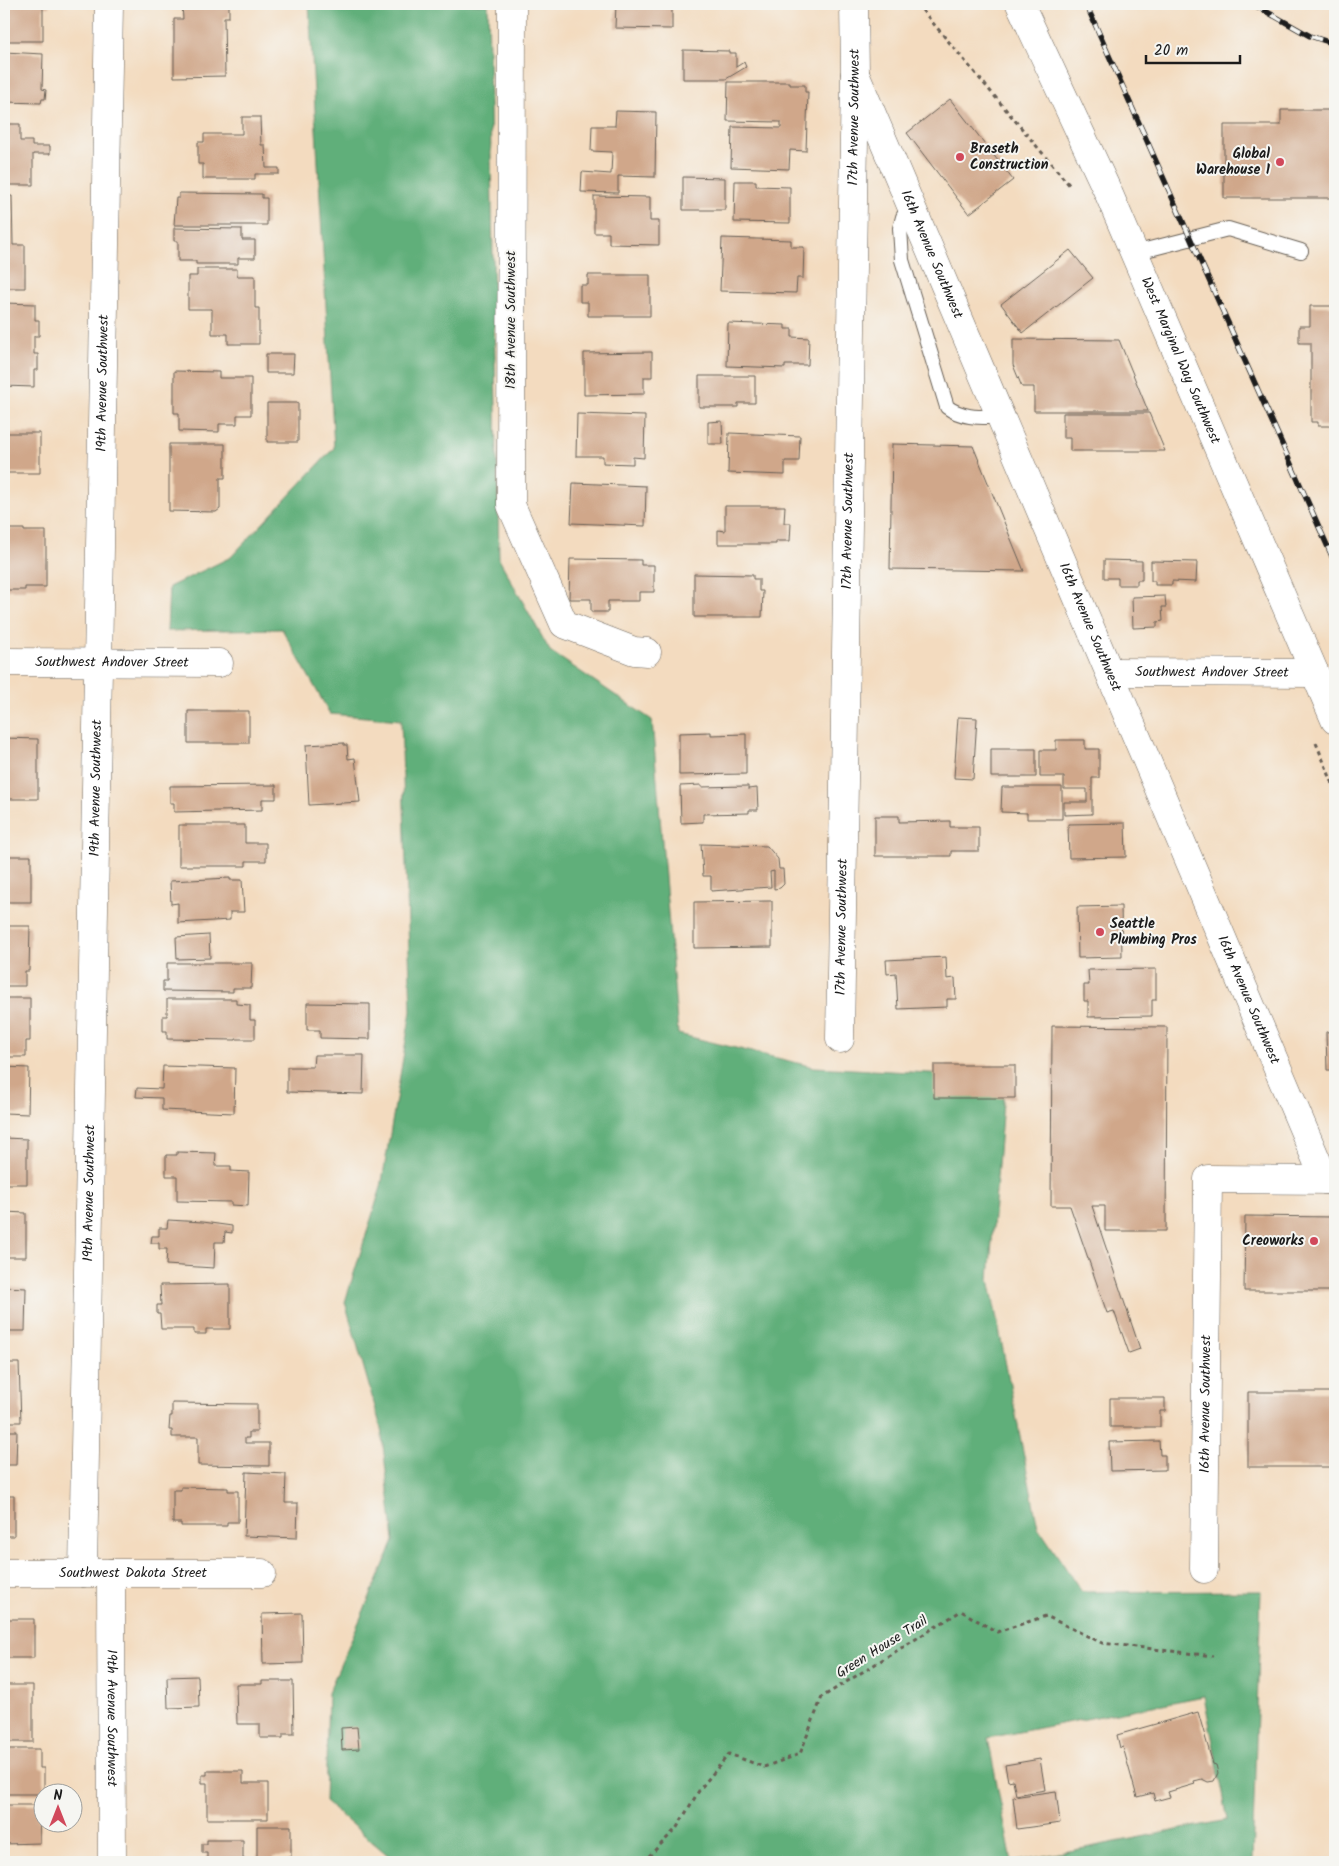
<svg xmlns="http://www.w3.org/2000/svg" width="1339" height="1866" font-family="Kalam,sans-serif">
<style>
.forest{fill:#60af7a;stroke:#3e664b}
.building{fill:#d0a78a}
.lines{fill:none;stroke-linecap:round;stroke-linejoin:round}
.lane-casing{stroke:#675f55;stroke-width:16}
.street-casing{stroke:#675f55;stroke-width:29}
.secondary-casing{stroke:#675f55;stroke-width:29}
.path{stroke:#675f55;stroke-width:3;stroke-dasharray:4 4;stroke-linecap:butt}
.lane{stroke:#fff;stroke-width:14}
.street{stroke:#fff;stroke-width:28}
.secondary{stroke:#fff;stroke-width:28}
.rail-casing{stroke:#1c1c1c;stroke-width:5.5}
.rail{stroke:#f6f6f2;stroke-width:4;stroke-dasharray:11;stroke-linecap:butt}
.poi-dot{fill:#d1495b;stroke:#f6f6f2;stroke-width:2}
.labels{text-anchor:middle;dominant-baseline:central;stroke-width:4;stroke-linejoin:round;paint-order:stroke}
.street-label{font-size:14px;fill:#1c1c1c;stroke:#f6f6f2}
.poi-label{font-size:14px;font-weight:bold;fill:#1c1c1c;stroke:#f6f6f2;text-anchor:start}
</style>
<rect width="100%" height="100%" fill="#f6f6f2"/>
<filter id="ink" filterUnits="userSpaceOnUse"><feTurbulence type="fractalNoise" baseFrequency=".02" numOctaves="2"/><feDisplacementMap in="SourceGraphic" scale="10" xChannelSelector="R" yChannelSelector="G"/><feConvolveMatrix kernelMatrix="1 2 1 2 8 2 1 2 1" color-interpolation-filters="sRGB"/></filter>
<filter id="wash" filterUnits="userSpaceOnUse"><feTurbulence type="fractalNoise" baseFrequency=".0096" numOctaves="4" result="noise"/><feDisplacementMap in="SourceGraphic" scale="20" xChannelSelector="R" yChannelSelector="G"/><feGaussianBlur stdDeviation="1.12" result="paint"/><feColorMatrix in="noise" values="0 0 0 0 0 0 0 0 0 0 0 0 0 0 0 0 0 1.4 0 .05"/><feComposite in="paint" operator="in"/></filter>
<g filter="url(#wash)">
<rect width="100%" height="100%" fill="#f3dbbf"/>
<path class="forest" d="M309 4H488L499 559 550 651 652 720 678 1034 814 1067 1005 1077 989 1279 1038 1527 1082 1592 1261 1591 1252 1862H1013L1228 1820 1204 1696 988 1738 1012 1862H396L325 1802 328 1693 394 1541 381 1428 345 1302 381 1187 411 1011 401 720 330 714 282 629 167 631 169 587 231 557 334 448Z"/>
<g id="blocks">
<path class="building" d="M4 4H49V7H43V41H4Z
M182 4H229V17H224L225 76 174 77V19H183Z
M616 4H672V29L615 28Z
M683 50 729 51V53H736V67L744 62 746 67 726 79H683Z
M4 52 43 54 42 89 46 90 45 99H42L41 103 4 102Z
M728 82H790V85H805V92H808L806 151 790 150 789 169 731 167 732 127 781 128V122L727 121Z
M950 99 1013 180 969 214 907 133Z
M1281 110H1335V198H1224V125H1281Z
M616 111 656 112 655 177 618 176V193L581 192 582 172 611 174 612 152 591 151 592 126H615Z
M242 117H260L261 145H265L266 168H279V174H255V179H203V164H198V142H204V134H242Z
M4 124H20V141H32V146H50V154H33V185H4Z
M683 177 725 178V210H683Z
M735 181H756V186L790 187V223L734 222Z
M179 193 262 194V198H267V225H174L176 198H179Z
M4 196H12L13 245H25V288H4Z
M594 196 650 197V221H659V245L609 244V233H594Z
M174 228 242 229V240H255V258H238V264H196V261H178V241H174Z
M722 238 791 240V247H804L803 278H797L796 293 720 291Z
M1070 250 1093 278 1023 333 1001 304Z
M197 269H237V276H255V308H259V344H228V334H212V309H188V276H197Z
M588 275H650V316H588V302H580V285H588Z
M4 303 35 304V320H39V336H34V354H38V370H34V387L4 386Z
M1310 306H1335V426H1318V422H1311V343H1299V326H1310Z
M728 323 785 325V329H792V337L809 338 808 365H785V368L727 366Z
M1013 339 1119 340 1148 411H1034V387H1022L1013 365Z
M652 352V377H644V394L584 395V353Z
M266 354H294L293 373H266Z
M174 371 219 372V378H251V415H237V424H219V432L179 431V413H174Z
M699 376H755V403H738V407H699Z
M267 403H298V442H267Z
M1063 413H1149L1165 451H1070V438H1063Z
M577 414 645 416 644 458 633 457V464L603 463V456H576Z
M722 421 723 444H708V422Z
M4 425H7V433H40V473H4Z
M729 433 800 436 799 461H785V475L728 473Z
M169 444H225V478H220V509L216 512 169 511Z
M892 444 973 446 1024 571 890 569Z
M573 483 646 486 645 526 571 523Z
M725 506H785L784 523H791L790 541H776V544H718V530L725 531Z
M4 529H24V531H46V587H25V590H4Z
M570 559 641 560V565H654V592H639V601H608V612H591V599H569Z
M1104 560 1142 561V580H1137V585H1118V578H1104Z
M1151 561 1197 562 1196 582 1172 581V585H1155V581H1151Z
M694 574 753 575V579H759V591H763L762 617H694Z
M1165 596 1166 607H1162L1163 621 1157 622V627L1133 628 1132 597Z
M188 711H249V743H188Z
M958 717 977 718 973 779 954 778Z
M711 732V735L746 734V774L679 775V733Z
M4 738 38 739V799H4Z
M1056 740H1085V749H1099V778H1092V814L1064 815V802H1087V789H1064V777H1040V750H1056Z
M344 743V745H347L348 759 355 758 360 802 309 805 306 745Z
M991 749H1036V777H991Z
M276 785V799H262V810L174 812V803H170V786Z
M701 785V787L748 786V789L757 788 758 810H749V813L703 814V822L681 823 680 786Z
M1002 787H1062V819H1027V813L1001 812Z
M875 816H899V822L950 821V827H979V851H951V856H875Z
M1125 823 1126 857 1069 858 1068 824Z
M179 825H245V843H266V861H246V866H179Z
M701 844 767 846 778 859 779 869H783L784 884 780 888 774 889V871L770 872 771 887 711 891V876H703Z
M4 856H31V902H4Z
M230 878V880H242L244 912H230V920L178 923V903L171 904 170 881Z
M772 901V947L694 948V902Z
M1121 906 1122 957 1078 958 1077 907Z
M4 926H30L29 971H25V986H4Z
M209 935 210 958 177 959 176 937Z
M946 957 947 979 955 978 956 999H947V1007L898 1009 896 973 887 974 886 960Z
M167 963H252L251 988H233V992L163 991V981H167Z
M1156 969V1000H1152V1016L1088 1017V1001H1084V985H1089L1088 970Z
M4 998H30V1041H26V1057H4Z
M167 999H236V1004L250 1005V1020H255V1039H236V1040L167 1039V1031H163V1016H167Z
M307 1003 370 1004V1039L320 1038V1030H307Z
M1052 1026 1167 1027 1166 1231H1105V1206H1092L1140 1349 1129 1353 1114 1311 1107 1313 1070 1206H1051Z
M1335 1031V1070H1327L1326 1032Z
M314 1055H364L363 1094 287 1092V1067H313Z
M934 1065H1015V1098H934Z
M163 1066 235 1068 234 1113 162 1110V1098L136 1097 137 1088 162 1089Z
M4 1067 29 1068 28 1114 4 1113Z
M4 1138 27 1139V1184H4Z
M177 1152 216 1153 215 1166H231V1171L249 1172 248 1206 231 1205V1202L177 1201V1176H166V1155H177Z
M4 1212 26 1213V1257H4Z
M1245 1216 1335 1217V1291H1244Z
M168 1220 203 1222 232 1226V1233L225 1232 224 1242H215L214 1268 166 1265 167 1249H159V1243H151L152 1236H159V1228H167Z
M230 1284V1329H206V1334H194V1329H161L160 1314H157V1305H161L160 1285Z
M4 1287 26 1288 25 1331H4Z
M4 1363H19L21 1422H4Z
M1248 1392H1335V1467H1248Z
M1110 1398H1165V1411H1160V1427H1110Z
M172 1403 257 1404V1432H249V1438H245V1443H269V1466L198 1465V1437H172V1430H169L170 1416H172Z
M4 1431H17L16 1465H4Z
M1159 1441 1160 1455H1165V1470L1110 1471 1109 1442Z
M246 1472 286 1474 285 1503H298L297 1538 244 1536Z
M181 1487 228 1488V1491H238V1522H227V1526H181V1523H173V1490H181Z
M4 1496H14V1536H4Z
M302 1613 303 1663 263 1664 262 1614Z
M4 1619H34V1658H4Z
M198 1676 199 1707 168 1708 167 1677Z
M262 1681H293L294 1734H283V1738H260V1724H237L236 1684H262Z
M4 1685H33V1742H4Z
M1198 1712 1213 1764 1216 1765 1218 1773 1214 1781 1208 1782 1202 1779 1194 1781 1195 1784 1168 1792 1170 1797 1155 1801 1153 1793 1137 1797 1123 1747 1120 1748 1117 1735Z
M357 1727 359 1749 342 1750 341 1728Z
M4 1749H40V1768H44V1794H4Z
M1040 1759 1045 1790 1016 1795 1013 1780 1008 1781 1005 1765Z
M207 1771H243V1783H268V1819H207V1783H202V1775H207Z
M1056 1791 1060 1823 1017 1829 1013 1797Z
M4 1805H39L40 1843 4 1844Z
M257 1826H291V1857H274V1862H207V1853H202V1844H207V1840H243V1859H257Z"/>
</g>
</g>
<g filter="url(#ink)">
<use href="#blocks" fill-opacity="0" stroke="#675f55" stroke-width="1"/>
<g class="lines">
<defs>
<path id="lane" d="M910 204 903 217 900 228 902 260 947 407C963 419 983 417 1002 417
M1134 253 1228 229 1301 251"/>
<g id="street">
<path d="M512 4 511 505 564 624 634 651 647 652"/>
<path id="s1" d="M855 74 1325 1180"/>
<path id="s2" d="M4 662 219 663"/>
<path id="s3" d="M1110 672 1315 673"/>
<path id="s4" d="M840 1039 855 74 854 4"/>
<path id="s5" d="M1204 1569 1208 1179 1335 1180"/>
<path id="s6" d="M4 1573H262"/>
<path id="s7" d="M83 1573 109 4"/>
<path id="s8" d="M111 1573 112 1862"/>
</g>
<g id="secondary">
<path id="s9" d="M1020 4 1108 192 1335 720"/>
</g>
</defs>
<use href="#lane" class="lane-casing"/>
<use href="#street" class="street-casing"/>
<use href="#secondary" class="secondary-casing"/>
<path class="path" d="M917 4 1071 187
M1316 743 1335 789
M643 1862 676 1829 700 1789 729 1754 764 1767 800 1754 822 1697 961 1611 997 1632 1046 1616 1102 1643 1213 1656"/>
<use href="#lane" class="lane"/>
<use href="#street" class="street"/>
<use href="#secondary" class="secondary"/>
<defs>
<path id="rail" d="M1086 4 1335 563
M1253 4 1310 36 1335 44"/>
</defs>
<use href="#rail" class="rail-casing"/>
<use href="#rail" class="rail"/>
</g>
</g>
<g class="poi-dot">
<circle cx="960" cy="157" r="5"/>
<circle cx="1280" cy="162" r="5"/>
<circle cx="1100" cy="932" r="5"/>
<circle cx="1314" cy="1241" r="5"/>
</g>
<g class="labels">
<g class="street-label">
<text stroke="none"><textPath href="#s4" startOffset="922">17th Avenue Southwest</textPath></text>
<text stroke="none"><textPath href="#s1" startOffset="196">16th Avenue Southwest</textPath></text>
<text transform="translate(511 320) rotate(-90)">18th Avenue Southwest</text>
<text stroke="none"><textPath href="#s9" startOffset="391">West Marginal Way Southwest</textPath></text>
<text stroke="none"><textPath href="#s7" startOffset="1190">19th Avenue Southwest</textPath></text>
<text stroke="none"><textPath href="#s4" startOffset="518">17th Avenue Southwest</textPath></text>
<text stroke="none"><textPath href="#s1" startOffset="601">16th Avenue Southwest</textPath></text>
<text stroke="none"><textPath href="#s2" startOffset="108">Southwest Andover Street</textPath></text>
<text stroke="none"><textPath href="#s3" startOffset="102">Southwest Andover Street</textPath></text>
<text stroke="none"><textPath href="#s7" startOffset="785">19th Avenue Southwest</textPath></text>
<text stroke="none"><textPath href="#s4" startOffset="112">17th Avenue Southwest</textPath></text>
<text stroke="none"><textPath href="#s1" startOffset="1006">16th Avenue Southwest</textPath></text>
<text stroke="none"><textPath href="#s7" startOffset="380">19th Avenue Southwest</textPath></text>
<text stroke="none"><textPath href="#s5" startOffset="165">16th Avenue Southwest</textPath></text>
<text stroke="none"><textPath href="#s6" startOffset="129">Southwest Dakota Street</textPath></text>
<text transform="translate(882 1647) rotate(-32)">Green House Trail</text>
<text stroke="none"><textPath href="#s8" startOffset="145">19th Avenue Southwest</textPath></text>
</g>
<g class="poi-label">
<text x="970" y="149">Braseth<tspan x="970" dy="16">Construction</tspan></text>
<text x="1270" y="154" text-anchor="end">Global<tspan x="1270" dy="16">Warehouse 1</tspan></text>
<text x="1110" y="924">Seattle<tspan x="1110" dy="16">Plumbing Pros</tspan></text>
<text x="1304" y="1241" text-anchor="end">Creoworks</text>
</g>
</g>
<rect width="1339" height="1866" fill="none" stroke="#f6f6f2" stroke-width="20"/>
<g transform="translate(58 1808)"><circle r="24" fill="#f6f6f2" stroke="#9f9f9c"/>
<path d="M0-4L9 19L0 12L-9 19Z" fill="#d1495b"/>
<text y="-8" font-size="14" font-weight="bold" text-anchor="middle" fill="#1c1c1c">N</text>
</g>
<path d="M1146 55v8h94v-8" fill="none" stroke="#1c1c1c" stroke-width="2.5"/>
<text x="1154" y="55" font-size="15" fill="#1c1c1c" stroke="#f6f6f2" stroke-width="4" paint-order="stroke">20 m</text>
</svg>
